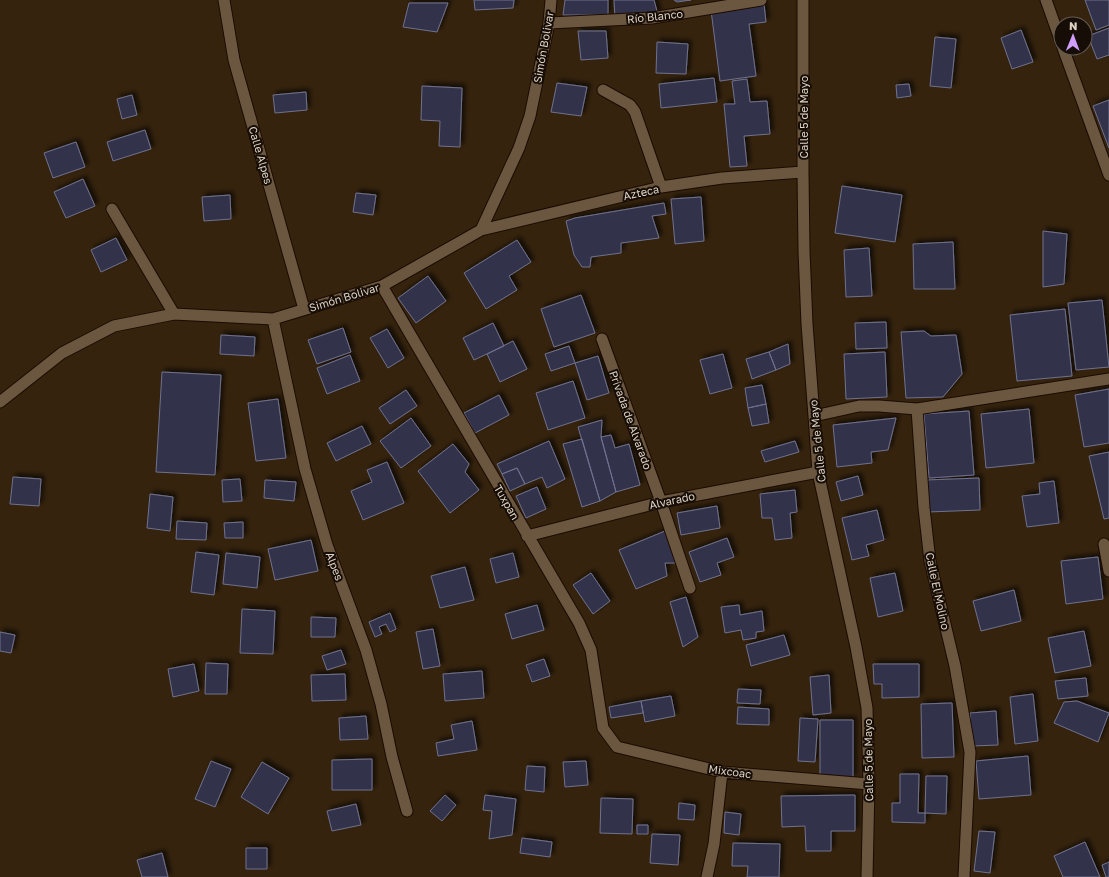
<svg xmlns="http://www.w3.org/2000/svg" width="1109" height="877" font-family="'Golos Text',sans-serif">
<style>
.building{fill:#32334c;stroke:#6f718d;filter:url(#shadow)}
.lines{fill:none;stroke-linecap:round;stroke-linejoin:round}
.minor-casing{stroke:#1c0b00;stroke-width:13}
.minor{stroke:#6b5740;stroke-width:11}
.labels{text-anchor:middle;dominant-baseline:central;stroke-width:4;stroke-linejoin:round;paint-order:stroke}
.street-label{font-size:11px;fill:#ded2c5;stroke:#160e06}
</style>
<defs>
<filter id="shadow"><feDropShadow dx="3.5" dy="-3.5" stdDeviation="2" flood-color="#0009"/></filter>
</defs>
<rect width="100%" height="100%" fill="#35230d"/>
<path class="building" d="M474 0H514L513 8 475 10Z
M565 0H608V15H563Z
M614 0H654L658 15 615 18Z
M674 0H691L677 2Z
M1085 0H1109V25L1096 30Z
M409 3H448L437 32 403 27Z
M764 4 766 22 749 24 756 76 720 81 711 10Z
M1109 28V55L1097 59 1088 36Z
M1021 30 1033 62 1012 69 1001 38Z
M578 31H606L608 58 581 60Z
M935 37 956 39 951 88 930 86Z
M657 42 688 44 686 74 656 73Z
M714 78 717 102 661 108 659 84Z
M747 79 750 102 767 101 770 134 744 136 747 166 730 167 724 104H735L732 81Z
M557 83 587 87 581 116 551 112Z
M909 84 911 96 897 98 896 85Z
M422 86 462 88 460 147 439 146 440 121 421 120Z
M306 92 307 110 275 113 273 95Z
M132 95 137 115 122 119 117 99Z
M1109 100V148L1093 106Z
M145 130 151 149 113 161 107 142Z
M76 142 85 167 53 178 44 153Z
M83 179 95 206 66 218 54 192Z
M842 186 902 195 895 242 835 233Z
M356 193 376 195 373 215 353 212Z
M230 195 231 219 204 221 202 197Z
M701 197 704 241 675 244 671 199Z
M664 203 666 214 652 216 659 238 621 243V253L591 257 590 267H582L574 255 566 221 575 218Z
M1043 231 1067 234 1064 284 1043 287Z
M116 238 127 260 101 272 91 250Z
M517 240 531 262 509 276 517 290 486 309 464 273Z
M953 242 955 289H914L913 244Z
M869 248 872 296 846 297 844 250Z
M428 276 446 301 416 323 398 298Z
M581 295 595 333 554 347 541 309Z
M1102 300 1109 367 1076 370 1068 303Z
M1065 309 1072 376 1017 381 1010 315Z
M886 322 887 348 856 349 855 323Z
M493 323 504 346 474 360 463 338Z
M343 328 351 352 317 364 308 340Z
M387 329 404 358 388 368 370 338Z
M924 331 931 336 956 335 962 374 943 397 906 398 901 332Z
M221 335 255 337 254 356 220 354Z
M513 341 527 369 500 382 487 354Z
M788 344 790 364 776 370 769 352Z
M569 346 575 363 551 371 545 354Z
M769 352 776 370 752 379 746 359Z
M885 352 887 397 846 399 844 354Z
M723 354 732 388 710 394 700 360Z
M350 355 360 381 327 394 317 368Z
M598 356 609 393 587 400 575 363Z
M162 372 221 375 215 475 156 472Z
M573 381 585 418 548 430 536 393Z
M762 385 766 404 748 408 745 388Z
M1109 389V443L1084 447 1075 395Z
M406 390 417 406 390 424 379 408Z
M499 395 509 415 475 433 464 413Z
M278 399 286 458 256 461 248 403Z
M766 404 769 423 752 426 748 408Z
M1029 409 1034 463 986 468 981 414Z
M969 411 974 475 929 478 924 414Z
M411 418 431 446 401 468 380 441Z
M896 418 888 450 871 452 872 463 837 467 833 425Z
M602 420 601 437 616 492 600 501 578 427Z
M362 426 371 444 336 461 327 443Z
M611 435 615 448 629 444 640 485 616 492 601 437Z
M582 439 600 501 582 507 563 444Z
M549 441 565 479 547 488 542 477 525 484 517 468 502 474 497 464Z
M795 441 799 452 765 462 761 451Z
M453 444 469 464 465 472 479 490 450 513 418 471Z
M1109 452V518L1104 519 1089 456Z
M387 462 404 503 363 520 351 491 372 482 367 470Z
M517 468 525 484 510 491 502 474Z
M858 476 863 495 841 501 836 482Z
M13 477 41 479 39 506 10 504Z
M979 478 980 510 928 512 926 480Z
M240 479 242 501 223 502 222 480Z
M265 480 296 482 294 501 264 498Z
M1054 481 1059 523 1027 527 1022 496 1040 494 1039 483Z
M537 487 546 509 526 518 516 496Z
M795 490 797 512 790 513 792 538 775 540 772 518H762L760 494Z
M150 494 173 497 170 531 147 528Z
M717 506 720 528 681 535 677 513Z
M877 510 884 540 866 545 869 556 852 560 842 518Z
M177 521 207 523 206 540 176 539Z
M243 522V538H225L224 523Z
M665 531 678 563H665L667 576 636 589 619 550Z
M727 538 734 557 717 563 721 575 700 582 689 552Z
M311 540 318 571 275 580 268 549Z
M196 552 219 555 214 595 191 592Z
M226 553 260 557 257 588 223 584Z
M513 553 519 577 496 583 490 559Z
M1098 557 1103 599 1066 604 1061 561Z
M465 567 474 600 440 608 431 576Z
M591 573 610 601 593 614 573 585Z
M895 573 903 611 878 617 870 578Z
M1014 590 1021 621 981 631 973 601Z
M686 597 698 637 683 647 670 602Z
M537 605 544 630 512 639 505 614Z
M739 605 740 615 762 611 764 631 756 632V638L743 640 741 630 725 633 721 607Z
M242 609 275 611 273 654 240 653Z
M390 613 396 629 390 632 386 624 379 627 382 634 375 637 369 622Z
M311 617 336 618 335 637H311Z
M433 629 440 666 423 669 416 632Z
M1084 631 1091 666 1055 673 1048 638Z
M0 632 15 635 11 653 0 651Z
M784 635 790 655 751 666 746 645Z
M341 650 346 664 327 670 322 656Z
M544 659 550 676 532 682 526 665Z
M206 663 228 664 227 694H205Z
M194 664 199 691 173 697 168 669Z
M873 664H919V697L882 698V684H874Z
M482 671 484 698 445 701 443 674Z
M345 674 346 700 312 701 311 675Z
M829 675 831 713 813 715 810 677Z
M1086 678 1088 696 1058 699 1055 681Z
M738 689 761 690 760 704 737 703Z
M1033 694 1038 741 1015 744 1010 697Z
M671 696 675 716 645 722 641 701Z
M641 701 643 713 611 718 609 707Z
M1077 701 1109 713 1098 742 1054 723 1064 702Z
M952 703 954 757 922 758 921 704Z
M738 707 769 709V725L737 724Z
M996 711 998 745 972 746 970 713Z
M366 716 368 739 340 740 339 718Z
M800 718 818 719 815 762 798 761Z
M820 720H853V778H820Z
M472 721 477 750 438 756 436 743 454 739 451 725Z
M1028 756 1031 795 979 799 976 761Z
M372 759V790H332V760Z
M211 761 231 769 215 807 195 799Z
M586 761 588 785 565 787 563 762Z
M262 762 289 778 268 814 241 797Z
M527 766 545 767 544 792 525 790Z
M900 774H919L918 813H925V823L892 822V803H900Z
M926 776H947L946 814 925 813Z
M445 795 456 805 442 821 430 811Z
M485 795 516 799 512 835 489 839 492 811 483 810Z
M855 795V831H831V851H806L805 826 782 827 781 796Z
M601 798 633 799 632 834 600 833Z
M679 803 695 805 694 820 678 819Z
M356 804 361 825 332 831 327 811Z
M725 812 741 814 739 835 724 833Z
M637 825H648V834H637Z
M979 831 995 832 990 873 974 871Z
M652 834 680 835 678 865 650 863Z
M522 838 552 842 550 857 520 853Z
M1085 842 1100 877H1063L1054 856Z
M733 843 780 844 779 877H747L748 866H732Z
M246 848H267V869H246Z
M162 853 168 877H142L137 860Z
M1109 862V877H1106L1102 865Z"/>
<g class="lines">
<defs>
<path id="minor" d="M224 0 234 60 304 309
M803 0V172L804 251 807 324 814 416 818 472 856 647 867 708 869 784 867 877
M1046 0 1061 42
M549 23 652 18 761 0
M1063 48 1109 175
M603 90 630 105 635 112 661 187
M112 209 174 314
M481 230 661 187 722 178 803 172
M382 286 579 623 591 650 603 728 617 747 722 772 869 784
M273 319 305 469 327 545 366 650 381 704 392 757 407 811
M602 339 661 502 690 588
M0 402 62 353 114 326 174 314 273 319 382 286 481 230 519 148 530 116 549 23 551 0
M917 409 1109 379
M814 416 859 406H879L917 409 924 508 930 561 955 666 970 752 964 877
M527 536 661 502 818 472
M1104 544 1109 571
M707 877 714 844 722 772"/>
</defs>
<use href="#minor" class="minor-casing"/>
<use href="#minor" class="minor"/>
</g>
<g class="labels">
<g class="street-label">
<text transform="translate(655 16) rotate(-6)">Río Blanco</text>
<text transform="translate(543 47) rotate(-80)">Simón Bolivar</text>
<text transform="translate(803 117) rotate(-90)">Calle 5 de Mayo</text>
<text transform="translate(261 155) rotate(74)">Calle Alpes</text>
<text transform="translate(641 192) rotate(-12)">Azteca</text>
<text transform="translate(344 297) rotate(-17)">Simón Bolivar</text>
<text transform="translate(631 420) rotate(70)">Privada de Alvarado</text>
<text transform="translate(817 441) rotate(-96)">Calle 5 de Mayo</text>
<text transform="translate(672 500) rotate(-12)">Alvarado</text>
<text transform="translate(507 502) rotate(60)">Tuxpan</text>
<text transform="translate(335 566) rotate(69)">Alpes</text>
<text transform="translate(938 591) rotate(78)">Calle El Molino</text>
<text transform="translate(868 760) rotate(-91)">Calle 5 de Mayo</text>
<text transform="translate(730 771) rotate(8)">Mixcoac</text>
</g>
</g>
<g transform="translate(1073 36) rotate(1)"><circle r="19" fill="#160e06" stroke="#665c52"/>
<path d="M0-3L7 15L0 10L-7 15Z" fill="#d19dfe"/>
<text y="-6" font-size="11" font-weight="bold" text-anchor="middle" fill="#ded2c5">N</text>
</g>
</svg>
